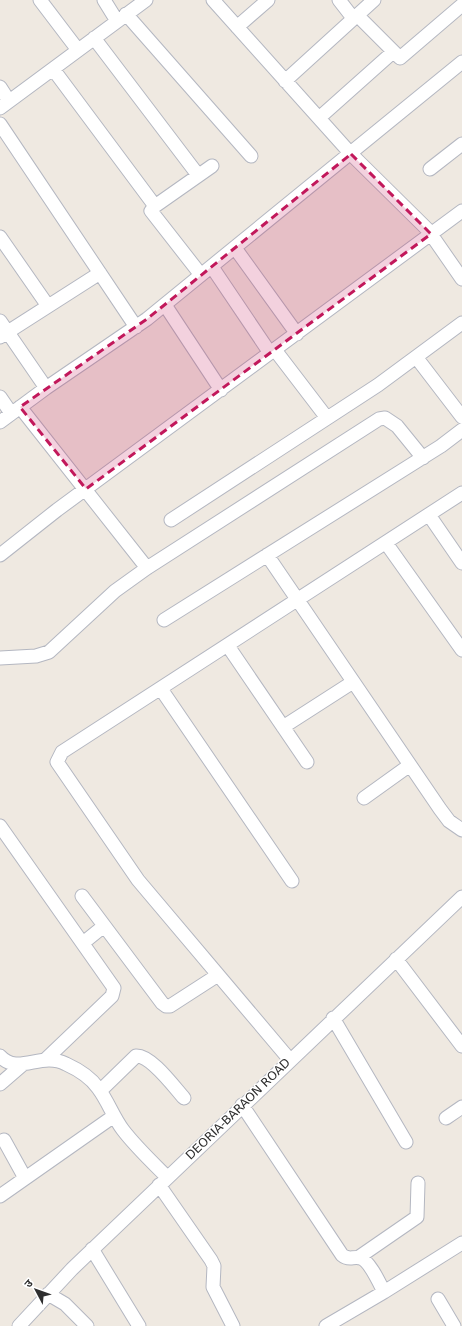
<svg xmlns="http://www.w3.org/2000/svg" width="462" height="1326" font-family="'DejaVu Sans','Noto Sans Devanagari',sans-serif">
<style>
.lines{fill:none;stroke-linecap:round;stroke-linejoin:round}
.minor-casing{stroke:#b4b7c1;stroke-width:15}
.minor{stroke:#fff;stroke-width:13}
.marked{fill:#c2185b;fill-opacity:0.2;stroke:#c2185b;stroke-width:3;stroke-dasharray:8 5;stroke-linejoin:round}
.labels{text-anchor:middle;dominant-baseline:central;stroke-width:3;stroke-linejoin:round;paint-order:stroke}
.street-label{font-size:12px;fill:#2e2e2e;stroke:#fff}
</style>
<rect width="100%" height="100%" fill="#efe9e1"/>
<g class="lines">
<defs>
<path id="minor" d="M40 0 78 50
M104 0 117 21
M213 0 351 154 428 230 462 279
M339 0 353 18
M126 14 251 156
M357 15 400 58 462 5
M237 27 268 0
M94 38 198 175
M53 69 155 206
M285 81 374 0
M0 87 9 101
M0 108 146 0
M319 118 393 52
M0 124 136 327
M430 169 462 144
M0 237 48 306
M235 248 297 334
M212 267 270 353
M201 275 151 211 155 206 212 166
M165 305 221 390
M0 321 46 388
M0 337 100 273
M275 350 327 418
M416 357 462 417
M0 397 11 413
M20 407 147 568
M0 422 46 388 147 319 462 62
M429 515 462 563
M171 520 378 385 462 323
M386 543 462 650
M0 555 57 510 462 211
M267 555 440 809 449 821 462 830
M164 620 441 446 462 430
M228 646 307 762
M0 658 36 656 49 652 115 591 147 568 379 419 385 418 397 426 423 458
M161 689 292 881
M283 727 353 682
M364 798 410 765
M0 826 114 988 112 996 45 1060
M82 896 162 1003 166 1006H170L218 975
M83 943 104 926
M396 959 462 1046
M333 1018 406 1142
M0 1056C18 1076 41 1051 66 1064 77 1069 91 1078 98 1088 108 1101 113 1117 123 1130 136 1147 152 1162 167 1177
M290 1060 138 880 57 762 62 752 462 493
M0 1084 22 1065
M100 1091 136 1056C151 1055 174 1087 184 1098
M242 1105 342 1255C349 1261 353 1256 360 1258 369 1260 380 1284 384 1292
M446 1118 462 1107
M4 1140 25 1178
M159 1185 211 1260 214 1266 213 1287 233 1326
M0 1196 114 1116
M92 1249 139 1326
M359 1257 417 1217 418 1183
M48 1294 65 1304 87 1326
M438 1299 454 1326
M19 1326 72 1269 462 897
M326 1326 384 1292 462 1243"/>
</defs>
<use href="#minor" class="minor-casing"/>
<use href="#minor" class="minor"/>
</g>
<path class="marked" d="M351 154 431 234 86 489 20 407 147 319Z"/>
<g class="labels">
<g class="street-label">
<text transform="translate(238 1109) rotate(-44)">DEORIA-BARAON ROAD</text>
</g>
</g>
<g transform="translate(36 1290) rotate(311)" stroke="#ffffff" stroke-width="3" paint-order="stroke">
<path d="M0-3L7 15L0 10L-7 15Z" fill="#2e2e2e"/>
<text y="-6" font-size="11" font-weight="bold" text-anchor="middle" fill="#2e2e2e">उ</text>
</g>
</svg>
